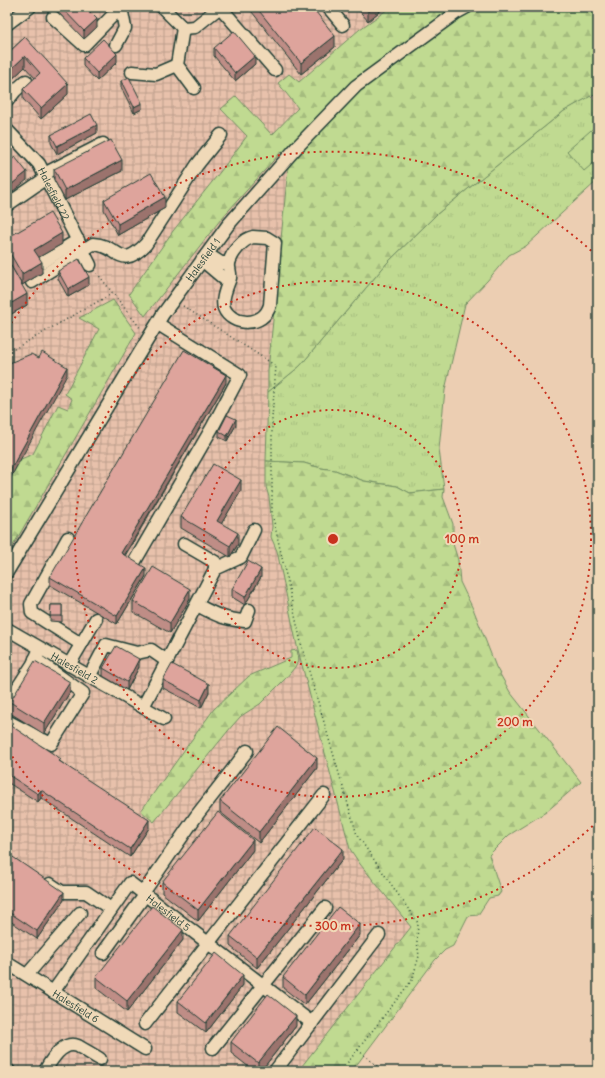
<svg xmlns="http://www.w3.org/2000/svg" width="605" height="1078" font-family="Delius,sans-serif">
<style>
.industrial{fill:url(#industrial-grid)}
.grass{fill:url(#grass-tufts);stroke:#708c62}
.forest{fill:url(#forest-firs);stroke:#708c62}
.park{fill:#c0da91;stroke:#708c62}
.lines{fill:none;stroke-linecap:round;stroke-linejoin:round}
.minor-casing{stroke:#1f3d34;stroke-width:15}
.path{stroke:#1f3d34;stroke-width:1.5;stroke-dasharray:1 3;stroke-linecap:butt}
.minor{stroke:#f0d9b8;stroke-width:12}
.wall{fill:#bf8d86;stroke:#1f3d34}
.shaded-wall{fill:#9b736d;stroke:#1f3d34}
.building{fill:#dea49c;stroke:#1f3d34}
.ring{fill:none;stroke:#c8321e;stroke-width:2;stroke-dasharray:2 4}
.labels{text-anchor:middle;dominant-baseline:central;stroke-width:4;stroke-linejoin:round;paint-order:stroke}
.street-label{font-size:10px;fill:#1f3d34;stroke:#f0d9b8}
.centre{fill:#c8321e;stroke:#f0d9b8;stroke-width:2}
.ring-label{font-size:12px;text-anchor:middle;font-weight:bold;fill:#c8321e;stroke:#f0d9b8;stroke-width:4;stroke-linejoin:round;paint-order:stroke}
</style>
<defs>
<pattern id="industrial-grid" width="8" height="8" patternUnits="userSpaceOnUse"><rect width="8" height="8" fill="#e8c1ab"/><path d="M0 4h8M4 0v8" fill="none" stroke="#bb9e8c"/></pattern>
<pattern id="grass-tufts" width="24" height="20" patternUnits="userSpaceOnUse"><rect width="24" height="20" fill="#c0da91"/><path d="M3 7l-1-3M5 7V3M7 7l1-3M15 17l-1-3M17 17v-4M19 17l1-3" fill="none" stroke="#a5bc7e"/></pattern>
<pattern id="forest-firs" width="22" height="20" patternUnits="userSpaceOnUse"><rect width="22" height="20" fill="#c0da91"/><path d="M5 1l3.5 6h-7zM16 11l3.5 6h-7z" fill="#a5bc7e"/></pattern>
</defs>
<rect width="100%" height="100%" fill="#ecceb2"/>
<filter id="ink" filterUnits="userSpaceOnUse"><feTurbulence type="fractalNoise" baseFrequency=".025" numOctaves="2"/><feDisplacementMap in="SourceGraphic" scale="8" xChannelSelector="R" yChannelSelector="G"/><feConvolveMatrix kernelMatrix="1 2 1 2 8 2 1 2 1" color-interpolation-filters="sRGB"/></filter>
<g filter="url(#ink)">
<path class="industrial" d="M44 7H391L360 29 299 82 278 83 298 108 272 136 288 168 268 371 266 487 269 497 272 526 271 537 277 551 350 848 360 864 411 927 298 1071H7V33Z"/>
<path class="grass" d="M590 96 598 104V180L526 246 509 255 487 281 465 304 445 390 439 449 444 489 410 493 397 486 364 481 335 470 321 468 304 463 266 461 268 392 300 366 387 263 437 214 564 111Z"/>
<path class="forest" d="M391 7H598V92L564 111 437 214 387 263 300 366 268 392V371L288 168 281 152 221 219 145 316 129 294 173 231 220 172 247 136 221 109 236 96 272 135 298 108 278 83 289 74 299 82 360 29Z
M113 300 136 333 7 556V485L21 459 33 454 58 405 68 409 72 399 65 394 99 329 79 318Z
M266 461 304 463 321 468 335 470 364 481 397 486 410 493 444 489 443 497 453 524V544L458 560 460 582 474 611 496 667 510 692 581 782 546 812 509 835 489 855 501 892 498 896 489 898 478 915 468 916 453 946 445 950 435 960 352 1071H298L411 927 360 864 350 849 297 646 277 551 271 537 272 526 269 497 266 487Z
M297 650 299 659 295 667 286 678 260 704 241 716 232 726 154 822 141 811 190 742 214 709 249 676 291 658V651Z"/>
<path class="park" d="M598 124V159L584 171 567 151Z"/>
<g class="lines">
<defs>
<g id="minor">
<path d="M162 7 183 28 195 27 220 7"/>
<path d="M220 7 275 70"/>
<path d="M328 7 343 25"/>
<path d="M53 17 84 45 121 7"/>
<path d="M7 24 30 7"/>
<path d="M183 28 177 65 194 88"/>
<path d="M116 45 125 28 121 7"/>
<path d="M132 72 156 74 177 65"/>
<path d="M7 101 15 91 26 81"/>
<path id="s1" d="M7 130 39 164 90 265"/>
<path d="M44 174 103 144"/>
<path d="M7 205 46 178"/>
<path d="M253 237 267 238 275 243 270 305C264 328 231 326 224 308 221 299 227 287 230 278 231 273 228 268 229 263 232 252 243 239 253 237Z"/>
<path d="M207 254 221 263H229"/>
<path d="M202 260 228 282"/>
<path d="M42 262 78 240"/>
<path d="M32 282 93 244C120 245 119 272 146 244L197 165 221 135"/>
<path d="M68 538 31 604 32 613 81 644"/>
<path d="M184 544 215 562V569"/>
<path d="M135 561 212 428 240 375 158 324"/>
<path d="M215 569 241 557 254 530"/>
<path id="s2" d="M7 572 163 314 228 225 297 147 356 86 456 13 467 7"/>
<path d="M197 605C214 614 225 620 245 621L249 610"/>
<path id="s3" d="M7 629 164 719"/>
<path d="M69 665 96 619"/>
<path d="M89 677 106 645 137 653 151 650 167 661"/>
<path d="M7 704 33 664 38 653"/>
<path d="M143 707 215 569"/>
<path d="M7 721 51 744 83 693 35 659"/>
<path d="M50 884 62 892H86L111 909"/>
<path d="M143 893 197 815 247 751"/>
<path d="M103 953 145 895"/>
<path id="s4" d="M7 963 145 1049"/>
<path d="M27 975 80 913"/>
<path id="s5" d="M53 992 130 883 312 1023"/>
<path d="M145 1024 324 795"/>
<path d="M213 1048 325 908"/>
<path d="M7 1070 9 1071"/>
<path d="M45 1071C51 1060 63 1040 78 1046 85 1050 93 1055 100 1059"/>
<path d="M275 1071 379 935"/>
</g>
</defs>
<use href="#minor" class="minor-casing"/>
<path class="path" d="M97 273 141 329
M183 306 276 366 272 418V513L302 647 357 835 418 923 417 941 419 956 412 980 341 1071
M7 353 113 293
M358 1050 383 1071"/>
<use href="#minor" class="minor"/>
</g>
<path class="wall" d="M53 7H85L97 27 84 39Z
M248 7H312L335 47 301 74Z
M356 7H385L368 21Z
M25 37 68 94 41 119 23 99V89L35 78 25 67 8 83 7 82V54Z
M214 48 255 64 235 81 214 56Z
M83 58 117 62 97 81 83 66Z
M121 81 142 109 134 113 121 87Z
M97 133 57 154 51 143V135Z
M54 169 122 171 65 200 54 180Z
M104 200 165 208 118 235 104 210Z
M7 238 62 244 39 257 42 273 22 285 7 259Z
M7 259 27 305 8 316 7 315Z
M58 271 89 285 68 297 58 279Z
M226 383 125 556 146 576 117 624 50 585V577Z
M236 425 227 441 219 437V431Z
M241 491 221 524 238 544 230 557 181 528V517Z
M261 577 245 605 232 597V589Z
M190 599 170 633 133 612V601Z
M51 605H62V622L50 621Z
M139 667 127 690 103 676V668Z
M163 680 209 692 201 708 163 688Z
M70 692 44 734 10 713V702Z
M7 723 61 762 149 828 130 857 41 798 38 802 7 782Z
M317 768 259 843 220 812V801Z
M253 850 198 921 162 893V882Z
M7 853 64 900 37 939 7 919Z
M343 859 257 968 230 946V936Z
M360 935 305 1005 283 988V977Z
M183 940 127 1012 96 988V977Z
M243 985 206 1033 178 1012V1001Z
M296 1026 261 1071H254L231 1053V1042Z"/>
<path class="shaded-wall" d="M372 7H385L368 21V10Z
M97 19V27L84 39V31Z
M335 36V47L301 74V63Z
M117 54V62L97 81V73Z
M25 56V67L8 83V72Z
M255 56V64L235 81V73Z
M68 84V94L41 119V108Z
M142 103V109L134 113V107Z
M97 125V133L57 154V146Z
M122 160V171L65 200V190Z
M27 172V180L7 196V188Z
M165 197V208L118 235V224Z
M62 233V244L34 260V250Z
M42 262V273L22 285V274Z
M89 277V285L68 297V289Z
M27 294V305L8 316V305Z
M67 367V375L7 484V476Z
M226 375V383L121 561V553Z
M236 419V425L227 441V436Z
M241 480V491L217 531V521Z
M238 533V544L230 557V546Z
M146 568V576L117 624V616Z
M261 569V577L245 605V597Z
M190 589V599L170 633V623Z
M139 659V667L127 690V682Z
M70 682V692L44 734V723Z
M209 684V692L201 708V700Z
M317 758V768L259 843V832Z
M41 790V798L38 802V794Z
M149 820V828L130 857V849Z
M253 840V850L198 921V910Z
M343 849V859L257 968V957Z
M64 892V900L37 939V931Z
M360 924V935L305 1005V995Z
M183 930V940L127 1012V1001Z
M243 975V985L206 1033V1023Z
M296 1016V1026L261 1071H258V1063Z"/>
<path class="building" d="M61 7H85L97 19 84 31Z
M256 7H312L335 36 301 63Z
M365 7H372L368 10Z
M234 31 255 56 235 73 214 48Z
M25 37 68 84 41 108 23 89 40 73 25 56 8 72 7 71V54Z
M103 39 117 54 97 73 83 58Z
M129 77 142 103 134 107 121 81Z
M91 114 97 125 57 146 51 135Z
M111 140 122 160 65 190 54 169Z
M15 157 27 172 7 188V163Z
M151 173 165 197 118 224 104 200Z
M50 213 62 233 34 250 42 262 22 274 7 248V238Z
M7 259 27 294 8 305 7 304Z
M79 259 89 277 68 289 58 271Z
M184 350 226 375 121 553 146 568 117 616 50 577Z
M42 352 67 367 7 476V364L31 354 39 358Z
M227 415 236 419 227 436 219 431Z
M213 464 241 480 217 521 238 533 230 546 181 517Z
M248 561 261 569 245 597 232 589Z
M153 567 190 589 170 623 133 601Z
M51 605H62V616H50Z
M116 646 139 659 127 682 103 668Z
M35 661 70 682 44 723 10 702Z
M172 664 209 684 201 700 163 680Z
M7 723 61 759 59 761 149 820 130 849 41 790 38 794 7 774Z
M278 727 317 758 259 832 220 801Z
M218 812 253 840 198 910 162 882Z
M315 827 343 849 257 957 230 936Z
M7 853 64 892 37 931 7 911Z
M152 906 183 930 127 1001 96 977Z
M338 907 360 924 305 995 283 977Z
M216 953 243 975 206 1023 178 1001Z
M268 994 296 1016 258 1063 231 1042Z"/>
</g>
<g class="ring">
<circle cx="333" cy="539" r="129"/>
<circle cx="333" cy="539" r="258"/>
<path d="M597 822A387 387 0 0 1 8 750M8 328A387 387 0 0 1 597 256"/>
</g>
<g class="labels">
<g class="street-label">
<text stroke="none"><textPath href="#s1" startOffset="80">Halesfield 22</textPath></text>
<text stroke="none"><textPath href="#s2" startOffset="369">Halesfield 1</textPath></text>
<text stroke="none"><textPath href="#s3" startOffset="78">Halesfield 2</textPath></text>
<text stroke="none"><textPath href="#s5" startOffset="182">Halesfield 5</textPath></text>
<text stroke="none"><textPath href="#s4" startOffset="81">Halesfield 6</textPath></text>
</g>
</g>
<circle cx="333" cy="539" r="6" class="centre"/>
<g class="ring-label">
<text x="462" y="543">100 m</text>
<text x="515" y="726">200 m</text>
<text x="333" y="930">300 m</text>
</g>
<rect width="605" height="1078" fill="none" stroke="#f0d9b8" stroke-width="24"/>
<rect x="12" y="12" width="581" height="1054" fill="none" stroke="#1f3d34" stroke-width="1.5" filter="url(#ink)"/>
</svg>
